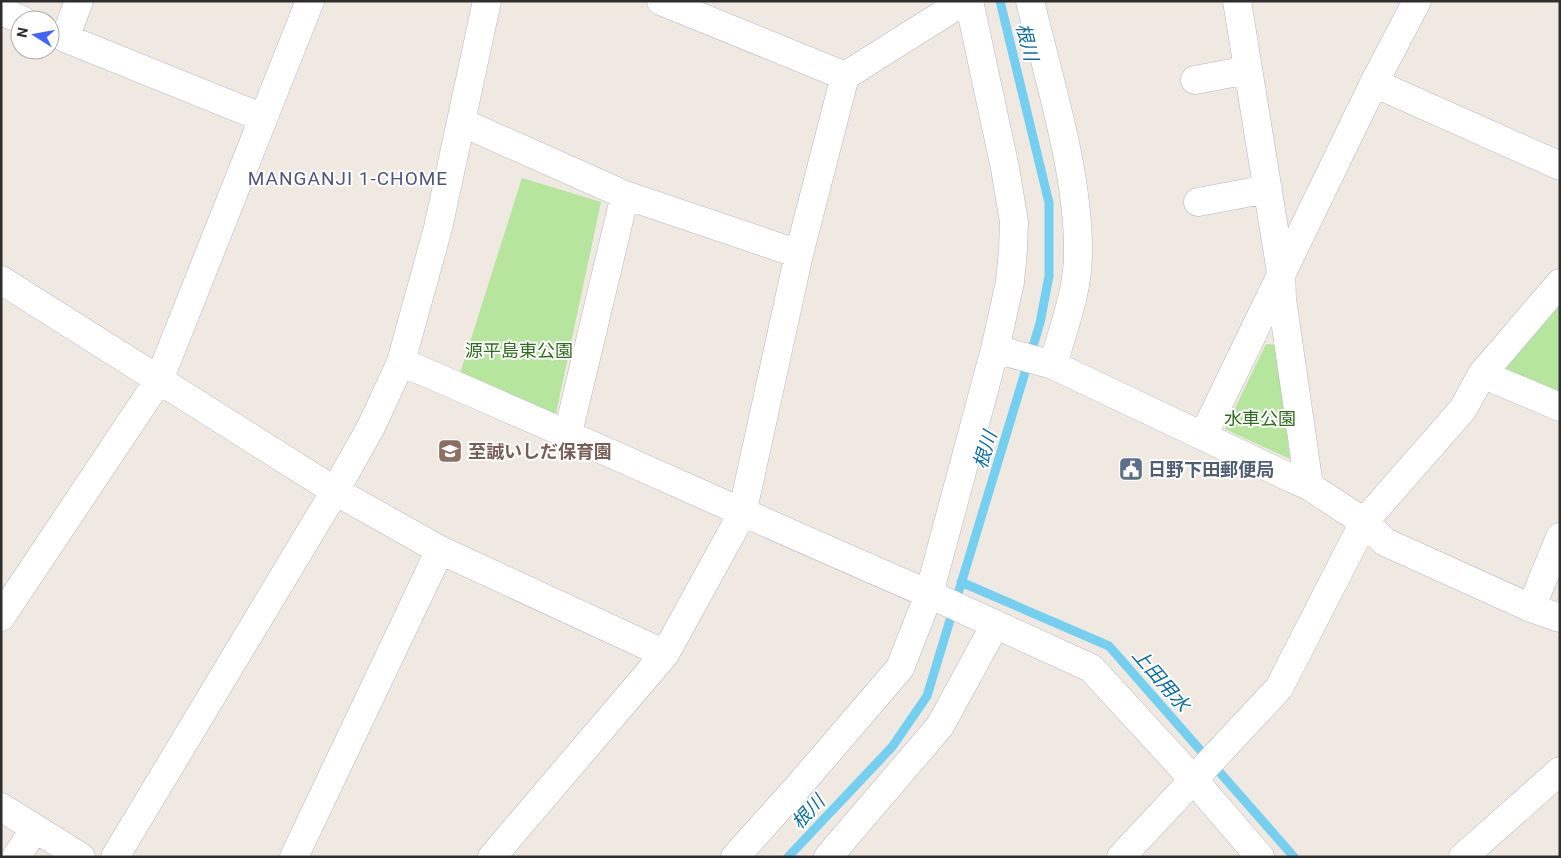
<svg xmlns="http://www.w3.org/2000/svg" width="1561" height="858" font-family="Roboto,'Noto Sans JP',sans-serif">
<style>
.green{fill:#b6e59e}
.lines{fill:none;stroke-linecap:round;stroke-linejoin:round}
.stream{stroke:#75cff0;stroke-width:9}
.minor-casing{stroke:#b4b7c1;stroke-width:29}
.tertiary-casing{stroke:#b4b7c1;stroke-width:29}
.minor{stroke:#fff;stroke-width:28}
.tertiary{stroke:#fff;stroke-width:28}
.labels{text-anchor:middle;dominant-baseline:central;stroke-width:4;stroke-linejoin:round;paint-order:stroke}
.park-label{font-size:18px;fill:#2c6e1b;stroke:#fff}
.education-label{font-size:18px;font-weight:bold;fill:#785e54;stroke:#fff;text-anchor:start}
.service-label{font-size:18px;font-weight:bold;fill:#4e5e75;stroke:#fff;text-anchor:start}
.water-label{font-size:19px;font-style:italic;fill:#0d6fa3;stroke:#fff}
.neighbourhood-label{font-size:19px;letter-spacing:1px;fill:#4d5680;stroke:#fff}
</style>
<rect width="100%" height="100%" fill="#efe9e1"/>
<path class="green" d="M522 178 601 202 555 418 458 380Z
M1560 283V407L1482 374Z
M1266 344 1276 345 1290 459 1225 429Z"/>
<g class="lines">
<path class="stream" d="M961 582 1109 646 1294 857
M788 857 892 747 927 696 1040 323 1049 276V203L1000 1"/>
<defs>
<path id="minor" d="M79 1 65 38 263 118
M661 1 845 76
M1030 1C1049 81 1079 173 1078 254 1078 291 1063 329 1053 365
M1237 1 1281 272 1282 299 1309 486
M1 11 22 20
M1195 80 1248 70
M1374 83 1560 166
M461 122 625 195 799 254
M1198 202 1268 189
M1 280 335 491 440 550 665 654
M995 349 1053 365 1291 478 1309 486 1364 522 1385 542 1531 608 1560 618
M401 362C578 437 752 518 929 594
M1482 374 1560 407
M568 433 625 195
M1203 436 1374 83 1417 1
M1531 608 1560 537
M1 617 159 380 310 1
M1 807 81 857
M16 857 34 830
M115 857 335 491 371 427 401 362 438 228 487 1
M294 857 440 550
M492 857 665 654 742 514 799 254 845 76 964 1
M735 857 797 788 900 668 929 594 995 349 1010 282 1013 250 1014 222 1005 168 969 1
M828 857 940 726 995 625
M1121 857 1279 688 1364 522 1463 409 1482 374 1560 283
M1463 857 1560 771"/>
<path id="tertiary" d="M929 594 1091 668 1192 778 1260 857"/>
</defs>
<use href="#minor" class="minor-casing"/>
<use href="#tertiary" class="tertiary-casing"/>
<use href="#minor" class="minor"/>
<use href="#tertiary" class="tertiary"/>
</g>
<defs>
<symbol id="school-square" viewBox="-11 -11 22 22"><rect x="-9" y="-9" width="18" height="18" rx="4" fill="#8d6e63" stroke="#fff"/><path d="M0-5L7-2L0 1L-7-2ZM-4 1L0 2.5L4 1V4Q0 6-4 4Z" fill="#fff"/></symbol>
<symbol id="civic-square" viewBox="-11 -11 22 22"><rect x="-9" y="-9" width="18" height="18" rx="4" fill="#5c6f8a" stroke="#fff"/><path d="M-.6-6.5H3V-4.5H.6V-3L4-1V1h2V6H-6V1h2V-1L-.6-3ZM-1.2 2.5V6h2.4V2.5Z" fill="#fff"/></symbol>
</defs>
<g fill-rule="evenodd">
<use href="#school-square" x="436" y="437" width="28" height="28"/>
<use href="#civic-square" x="1117" y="455" width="28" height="28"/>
</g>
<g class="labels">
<g class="park-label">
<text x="519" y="350">源平島東公園</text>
<text x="1260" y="418">水車公園</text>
</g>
<g class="education-label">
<text x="468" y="451">至誠いしだ保育園</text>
</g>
<g class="service-label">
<text x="1148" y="469">日野下田郵便局</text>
</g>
<g class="water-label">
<text transform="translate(1027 42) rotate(76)">根川</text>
<text transform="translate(985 450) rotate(-73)">根川</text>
<text transform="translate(1161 680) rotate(49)">上田用水</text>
<text transform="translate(808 812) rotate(-47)">根川</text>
</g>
<g class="neighbourhood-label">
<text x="348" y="178">MANGANJI 1-CHOME</text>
</g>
</g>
<rect width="1561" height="858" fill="none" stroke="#2e2e2e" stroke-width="5"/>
<g transform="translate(35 35) rotate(281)"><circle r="24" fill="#ffffff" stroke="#ababab"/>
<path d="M0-4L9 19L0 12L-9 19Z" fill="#4264fb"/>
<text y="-8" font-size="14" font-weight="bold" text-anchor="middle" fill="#2e2e2e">N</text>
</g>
</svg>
